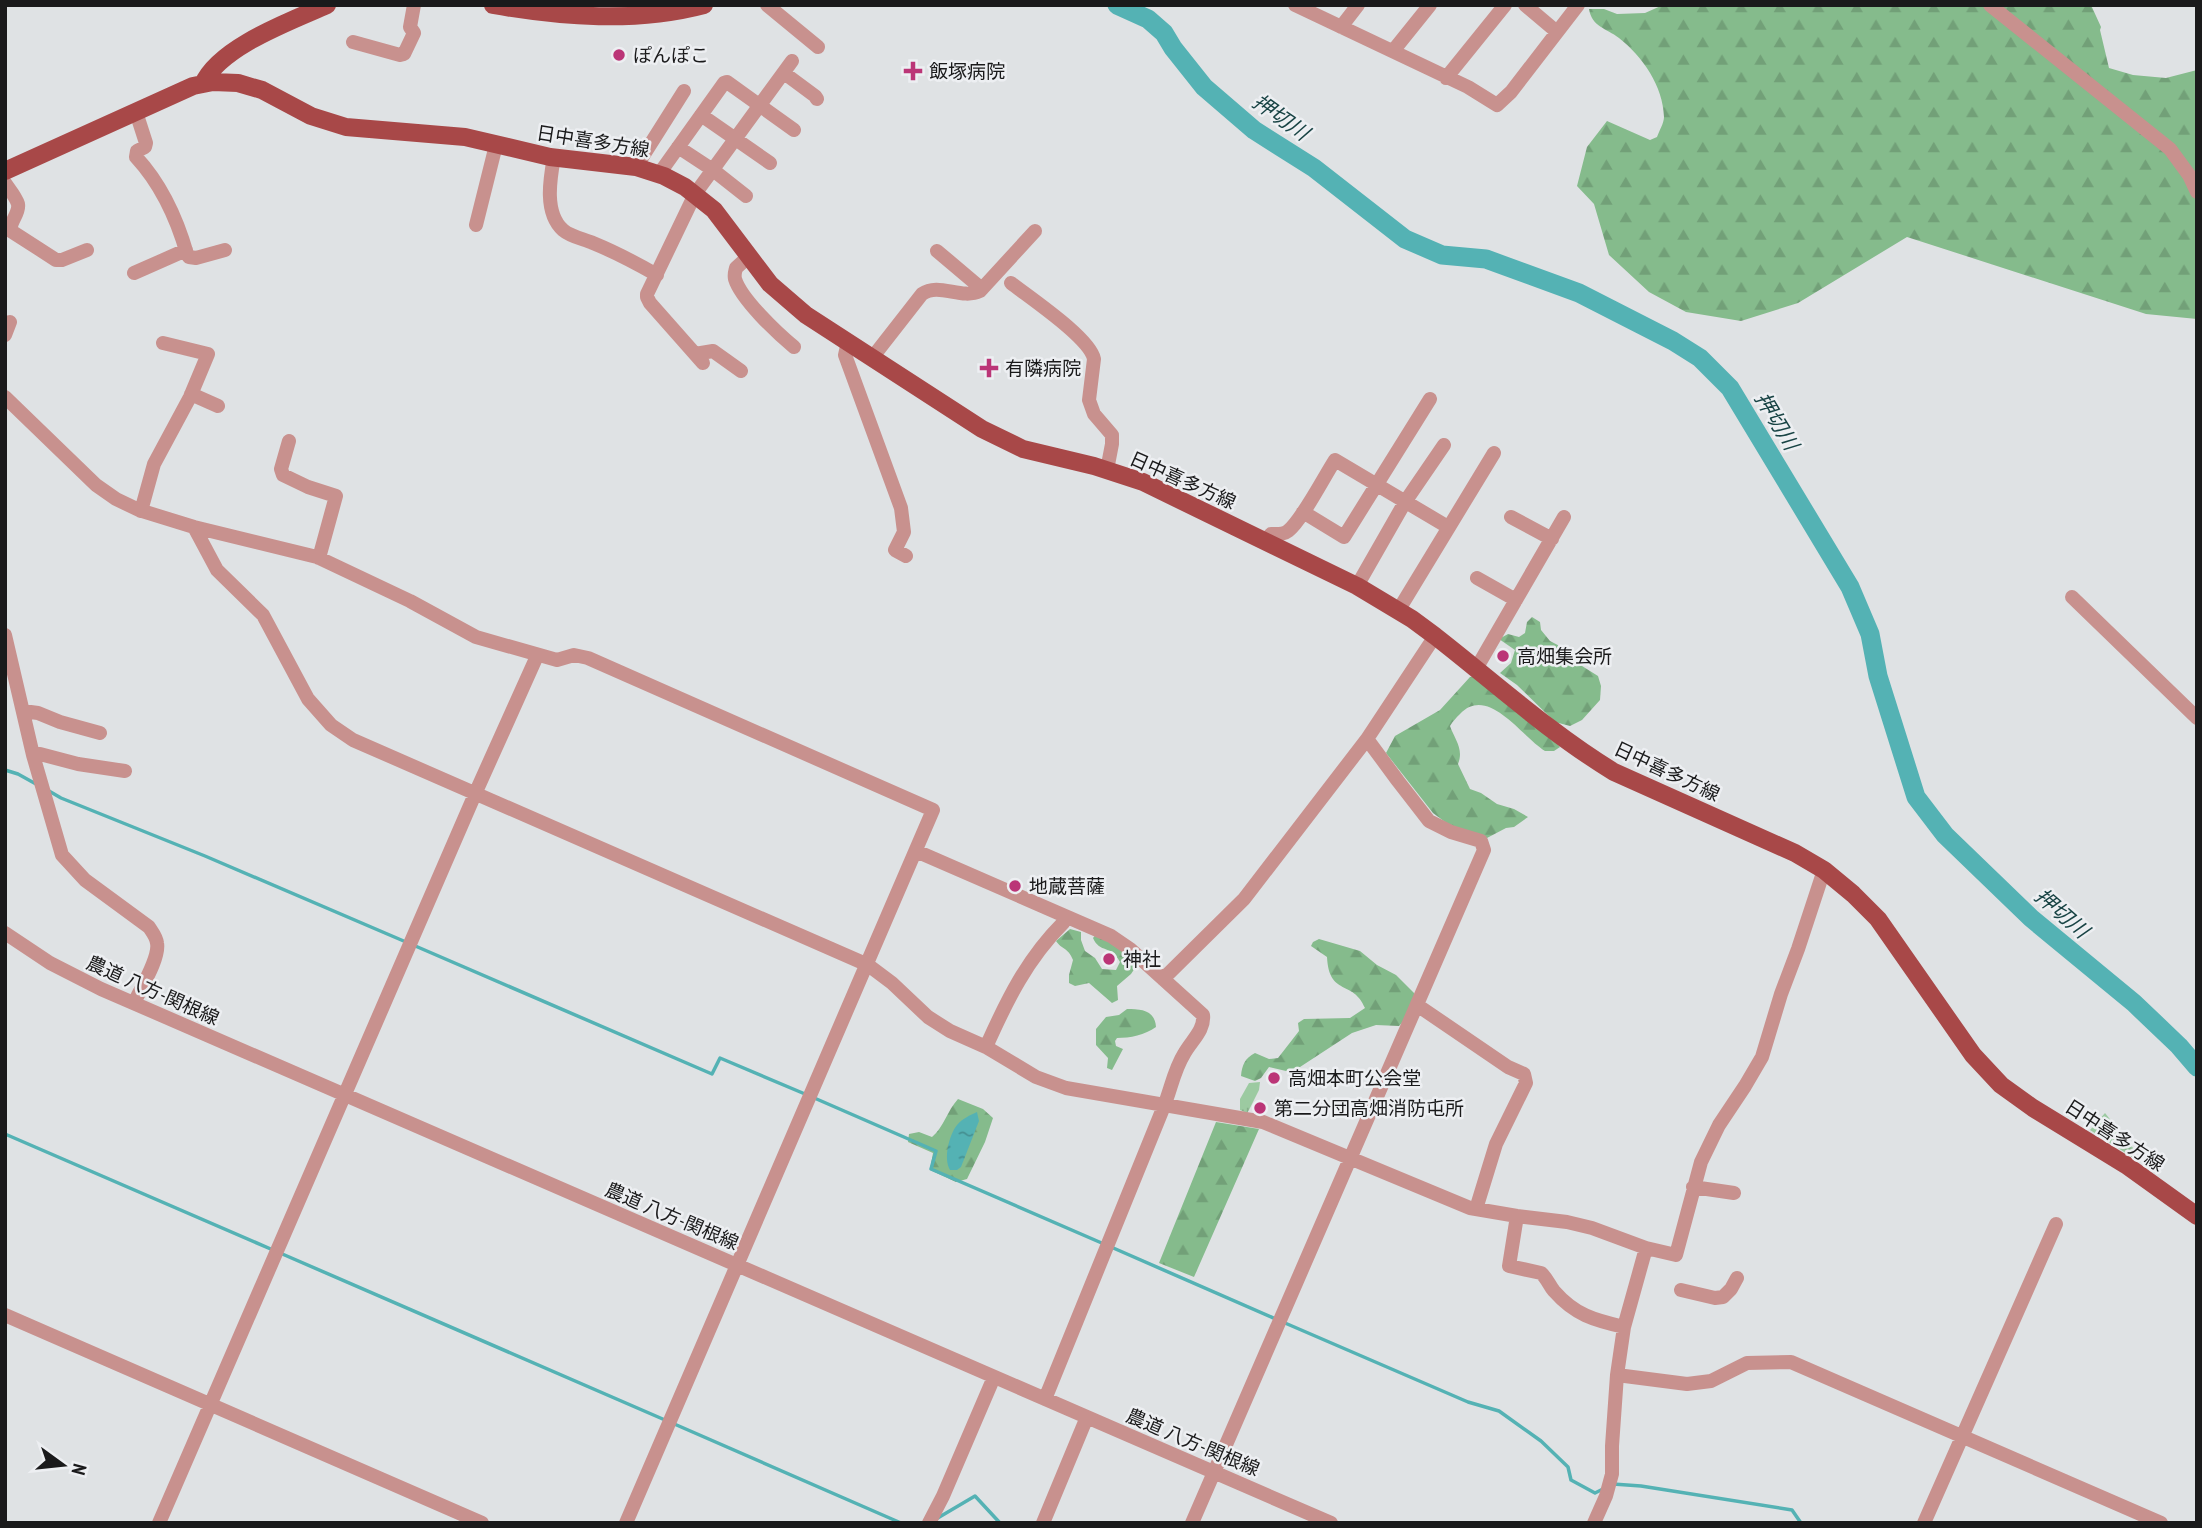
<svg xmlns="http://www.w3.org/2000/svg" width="2202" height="1528" font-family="'PT Sans Narrow','Noto Sans JP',sans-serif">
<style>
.forest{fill:url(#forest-firs)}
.park{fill:url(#park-tufts)}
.water{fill:url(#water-ripples)}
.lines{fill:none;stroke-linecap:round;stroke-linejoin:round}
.stream{stroke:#54b2b4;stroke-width:3.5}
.river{stroke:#54b2b4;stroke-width:19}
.minor{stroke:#c8918e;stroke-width:14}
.major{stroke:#a84848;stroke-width:18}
.poi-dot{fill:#bb3577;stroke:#edeff2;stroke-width:2.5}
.labels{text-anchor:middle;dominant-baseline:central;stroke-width:5;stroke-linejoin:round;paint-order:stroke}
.poi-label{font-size:19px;fill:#1a1a1b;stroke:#edeff2;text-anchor:start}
.street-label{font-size:19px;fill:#1a1a1b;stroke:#edeff2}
.water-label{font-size:21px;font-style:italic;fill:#194445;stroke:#edeff2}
</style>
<defs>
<pattern id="forest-firs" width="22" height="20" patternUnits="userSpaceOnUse" patternTransform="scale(1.75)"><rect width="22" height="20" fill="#85bb8c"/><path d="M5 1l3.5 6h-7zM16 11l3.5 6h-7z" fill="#72a078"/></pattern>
<pattern id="park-tufts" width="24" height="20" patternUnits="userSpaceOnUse" patternTransform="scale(1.75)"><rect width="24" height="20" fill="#9ccaa1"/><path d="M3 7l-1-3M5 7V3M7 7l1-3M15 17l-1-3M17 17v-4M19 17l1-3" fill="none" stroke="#86ad8a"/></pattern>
<pattern id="water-ripples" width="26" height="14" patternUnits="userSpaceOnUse" patternTransform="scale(1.75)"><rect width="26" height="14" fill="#54b2b4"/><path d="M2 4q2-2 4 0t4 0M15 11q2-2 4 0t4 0" fill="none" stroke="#459092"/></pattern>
</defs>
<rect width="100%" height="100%" fill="#dfe2e4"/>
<path class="forest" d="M1663 5H2091L2101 27 2100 30 2109 68 2133 75 2166 78 2197 70V319L2146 314 1907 237 1798 303 1741 321 1686 312 1649 292 1609 255 1594 204 1577 186 1587 147 1607 121 1650 140 1657 137C1659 131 1664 123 1664 117 1663 86 1643 57 1619 38 1606 28 1592 27 1589 9H1604L1617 14 1645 13Z
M1532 617 1540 622 1541 630 1550 641 1573 653 1582 666 1598 676 1601 686 1600 700 1582 720 1570 726 1555 722 1517 685 1500 673 1511 663 1515 650 1499 639 1508 634 1519 637 1525 633 1527 622Z
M1480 676 1544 728 1560 747 1554 751H1545C1522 737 1488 684 1460 714 1456 718 1453 721 1450 726 1455 740 1464 749 1458 764L1470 789 1481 793 1497 804 1514 809 1528 817 1514 827 1506 828 1487 838 1468 835 1453 828 1433 813 1386 753 1395 736 1440 710 1470 677Z
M1070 929 1081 932V940L1085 951 1095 958 1102 969 1116 970 1120 962C1111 944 1100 954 1093 938L1097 933 1139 962 1131 974 1117 986 1118 1000 1112 1003 1089 983 1075 986 1069 983V975L1073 960C1068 947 1062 950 1056 941Z
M1319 939 1360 951 1377 965 1396 975 1414 993C1415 1005 1407 1018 1399 1026L1376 1025 1352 1033 1300 1067 1286 1071 1269 1067 1261 1078 1255 1081 1241 1076C1242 1065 1245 1058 1255 1053L1269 1059 1278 1058 1299 1031 1298 1023 1304 1019 1350 1018 1365 1008C1353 979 1329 997 1327 957L1311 946 1313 942Z
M1127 1009C1141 1009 1155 1010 1156 1027 1145 1035 1130 1038 1117 1038L1115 1041 1116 1046 1123 1049 1112 1070 1107 1068 1108 1058 1096 1045V1029L1106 1017 1119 1015Z
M958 1099 983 1109 993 1118 985 1142 967 1179 956 1182 930 1170 933 1153 908 1142 909 1134 919 1132 932 1137C944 1127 947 1111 958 1099Z
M1216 1122 1259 1129 1194 1277 1159 1263Z"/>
<path class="park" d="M1260 1082 1259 1090 1249 1110 1247 1113 1240 1110V1099L1249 1083Z
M2105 1113 2137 1153 2132 1157 2090 1130Z"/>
<path class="water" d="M977 1112 979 1121 961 1167 957 1170H950C943 1159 949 1135 957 1125 962 1119 970 1115 977 1112Z"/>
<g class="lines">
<path class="stream" d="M5 770 18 774 36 784
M49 791 61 798 205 856 406 942
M413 945 712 1074 720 1058 805 1094
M812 1097 936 1151 931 1169 1104 1244
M5 1134 273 1250
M1111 1247 1278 1320
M280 1253 665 1420
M1285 1323 1468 1402 1499 1411 1541 1441 1568 1467 1571 1480 1595 1493 1603 1489
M672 1423 901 1523
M1613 1484 1641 1486 1792 1510 1801 1523
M936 1519 975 1496 1000 1523"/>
<path class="river" d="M1117 5 1148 19 1164 33 1173 48 1204 87 1254 130 1314 168 1405 239 1442 255 1486 259 1579 293 1673 341 1700 358 1730 388 1850 587 1870 634 1878 676 1916 797 1945 835 2031 918 2134 1003 2179 1046 2197 1067"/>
<path class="minor" d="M767 5 818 47
M1295 5 1468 87 1497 105 1511 92 1578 5
M1525 5 1557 32
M1990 5 2170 149 2189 175 2197 192
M1341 27 1358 5
M353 42 400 55 404 54 414 33 410 27 414 5
M1393 51 1430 5
M784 73 815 96 817 99
M1446 78 1505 5
M136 112 146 143 145 147 137 151 136 157C161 184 177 219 187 254L189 257 196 258 225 250
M701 115 770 163
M678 147 713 170 746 196
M554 157C550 179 544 213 563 230 571 237 584 239 593 243 615 252 636 263 657 275
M636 167 684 91
M659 174 724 83 727 82 794 130
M5 183C9 189 16 197 18 204 20 214 9 221 11 231L56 260H62L87 250
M476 225 496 145
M937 251 982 289
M749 256 736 268C735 272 734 274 735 279 741 299 778 334 794 347
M134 273 186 250
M1011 283C1030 298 1090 338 1094 359L1089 400 1094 414 1112 435V444L1107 470
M5 335 10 322
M848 342 845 355 901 508 904 532 895 550 906 556
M695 354 713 351 741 371
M872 358 922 294C939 282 961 300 980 291L1035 231
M703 363 650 303 647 297V294L695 194 792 61
M191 394 218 406
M5 397 96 485 116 499 139 510 194 527 317 557 410 601 476 637 557 660 574 655 588 658 933 810 626 1523
M289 441 281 469 283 475 308 487 336 496 319 558
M141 511 154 464 190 397 208 354 163 343
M1303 512 1344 537 1430 399
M1511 517 1552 539
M194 527 217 570 263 615 308 699 331 725 353 740 868 965 892 983 928 1017 950 1031 986 1047 1036 1077 1066 1088 1263 1122 1470 1208 1517 1216 1567 1222 1592 1228 1646 1248 1676 1255 1701 1162 1719 1125 1745 1086 1762 1057 1781 994 1798 949 1824 870
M1265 541 1271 534C1277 534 1283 535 1288 531 1302 520 1324 477 1335 460L1448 527
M1477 578 1516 600
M1357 586 1405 502 1444 445
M2072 597 2197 718
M1398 611 1494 453
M5 635 33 755 62 855 85 880 149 927C152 932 156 936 157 943 160 958 141 988 134 1003
M1476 669 1564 517
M23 711 38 713 60 722 100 733
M33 755 40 754 78 764 125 771
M916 851 1111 936 1130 949 1203 1015C1205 1030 1191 1041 1184 1054 1174 1070 1171 1089 1164 1106L1045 1399
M5 933 50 963 101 989 1331 1523
M1163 979 1244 899 1367 739 1435 636
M1417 1005 1508 1067 1524 1074 1526 1083 1496 1144 1476 1209
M986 1047C1007 1000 1027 959 1063 923L1066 917
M1693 1187 1734 1193
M1517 1216 1509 1266 1541 1273C1547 1278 1549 1285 1554 1291 1575 1315 1594 1320 1624 1327
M1681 1290 1715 1298 1723 1297 1731 1289 1737 1278
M5 1315 482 1523
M1617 1375 1687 1384 1711 1381 1747 1363 1791 1362 2161 1523
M159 1523 475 794 537 656
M929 1523 943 1496 994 1377
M1043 1523 1087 1417
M1192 1523 1484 850 1481 841 1451 832 1429 821 1398 781 1367 739
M1594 1523 1606 1496 1612 1474V1446L1617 1375 1624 1327 1646 1248
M1924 1523 2056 1224"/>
<path class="major" d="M493 5C562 17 636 23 704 5
M203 84C219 47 291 21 327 5
M5 171 193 86 213 82 238 83 262 90 311 116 346 127 465 137 550 157 636 167 664 176 685 187 714 210 770 284 806 315 982 429 1023 449 1094 466 1143 482 1357 586 1412 619 1435 636C1494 682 1550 733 1614 772L1795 853 1824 870 1853 894 1878 919 1973 1055 2001 1085 2033 1108 2126 1165 2197 1216"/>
</g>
<g class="poi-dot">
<circle cx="619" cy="55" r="7"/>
<path d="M909.5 60.5h7v7h7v7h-7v7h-7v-7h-7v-7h7z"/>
<path d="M985.5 357.5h7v7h7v7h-7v7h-7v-7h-7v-7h7z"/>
<circle cx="1503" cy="656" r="7"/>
<circle cx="1015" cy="886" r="7"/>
<circle cx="1109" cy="959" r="7"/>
<circle cx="1274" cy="1078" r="7"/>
<circle cx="1260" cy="1108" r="7"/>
</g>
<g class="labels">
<g class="poi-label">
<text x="633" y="55">ぽんぽこ</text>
<text x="929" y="71">飯塚病院</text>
<text x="1005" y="368">有隣病院</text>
<text x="1517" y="656">高畑集会所</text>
<text x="1029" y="886">地蔵菩薩</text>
<text x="1123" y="959">神社</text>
<text x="1288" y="1078">高畑本町公会堂</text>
<text x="1274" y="1108">第二分団高畑消防屯所</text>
</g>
<g class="street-label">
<text transform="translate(593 141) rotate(9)">日中喜多方線</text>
<text transform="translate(1183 480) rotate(24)">日中喜多方線</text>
<text transform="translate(1667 771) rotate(25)">日中喜多方線</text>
<text transform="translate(153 990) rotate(24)">農道 八方-関根線</text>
<text transform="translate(2115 1135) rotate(33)">日中喜多方線</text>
<text transform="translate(672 1216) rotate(23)">農道 八方-関根線</text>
<text transform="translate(1193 1442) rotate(23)">農道 八方-関根線</text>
</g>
<g class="water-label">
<text transform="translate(1281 117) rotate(35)">押切川</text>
<text transform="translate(1777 421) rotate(59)">押切川</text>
<text transform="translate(2062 913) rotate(41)">押切川</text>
</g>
</g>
<rect width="2202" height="1528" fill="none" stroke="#1a1a1b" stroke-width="14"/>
<g transform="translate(63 1465) rotate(105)" stroke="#edeff2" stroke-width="5" paint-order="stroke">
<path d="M0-5L12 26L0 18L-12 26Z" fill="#1a1a1b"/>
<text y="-10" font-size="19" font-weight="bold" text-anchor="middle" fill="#1a1a1b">N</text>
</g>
</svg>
